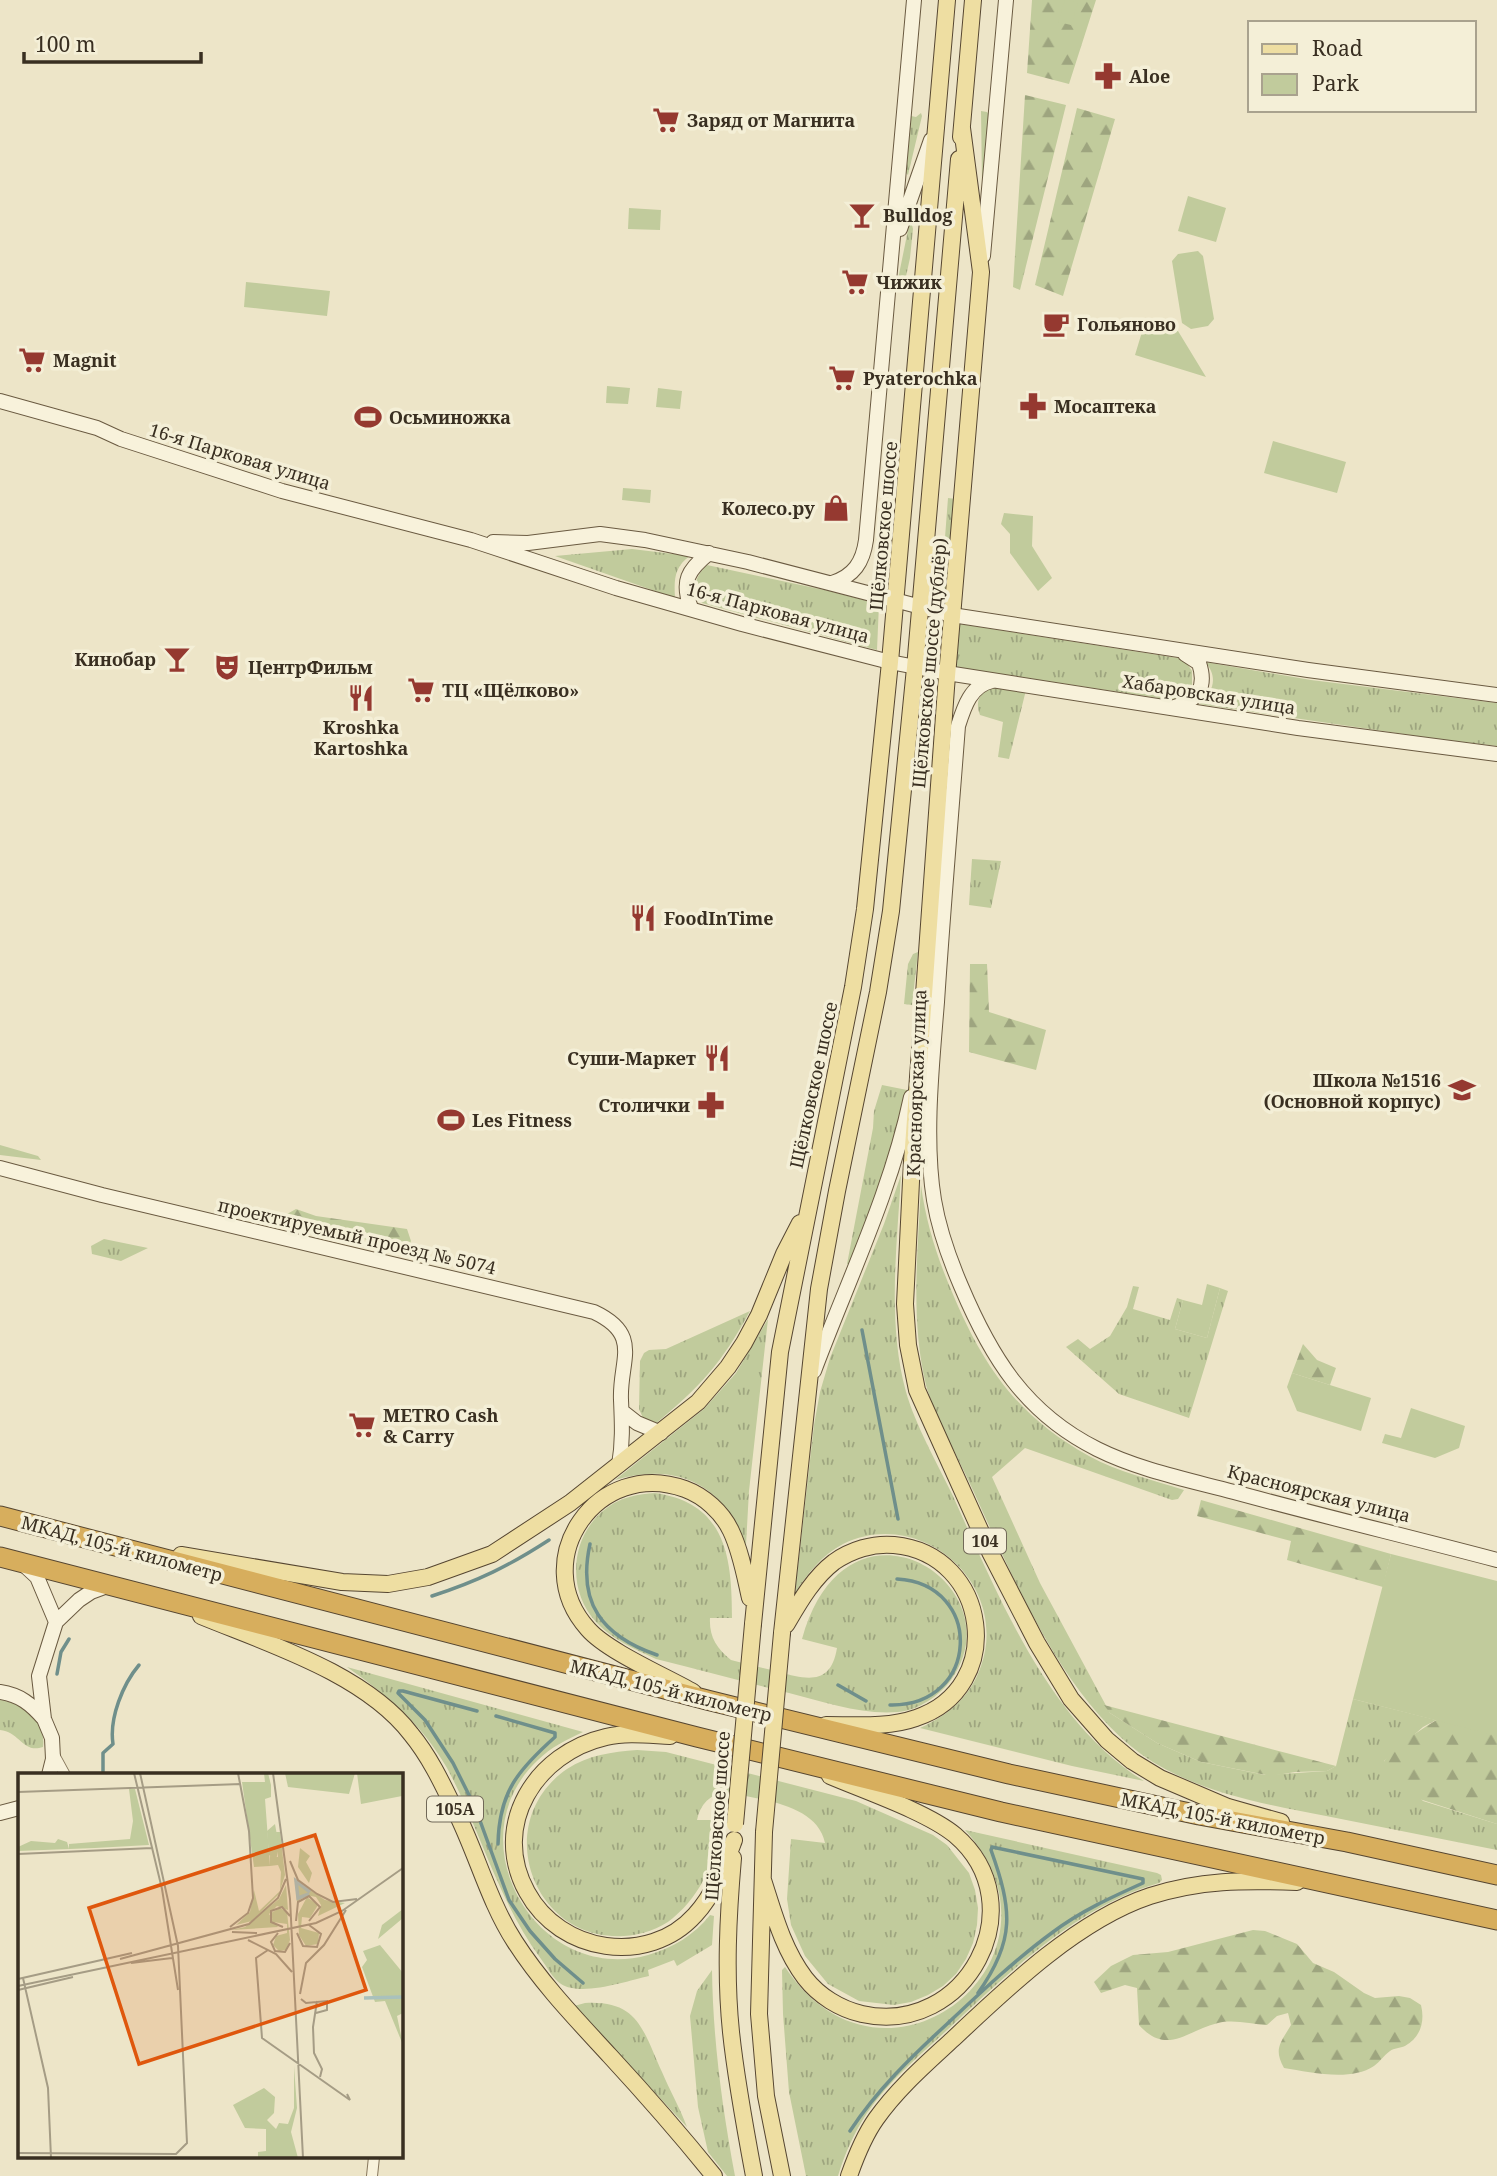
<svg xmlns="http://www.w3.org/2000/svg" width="1497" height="2176" font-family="'Noto Serif',serif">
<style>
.grass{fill:url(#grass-tufts)}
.forest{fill:url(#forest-firs)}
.park{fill:#c1cb9c}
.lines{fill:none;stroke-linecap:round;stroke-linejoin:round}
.stream{stroke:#6f8f8b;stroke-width:3.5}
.street-casing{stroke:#88785e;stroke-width:12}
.secondary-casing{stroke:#6a5a41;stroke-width:16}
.primary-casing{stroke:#564631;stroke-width:18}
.highway-casing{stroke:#564631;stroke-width:21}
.street{stroke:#f8f2db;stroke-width:10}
.secondary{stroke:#f8f2db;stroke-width:14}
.primary{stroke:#eedea2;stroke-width:16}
.highway{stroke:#d7ae5d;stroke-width:19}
.primary-bridge-casing{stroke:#564631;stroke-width:18;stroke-linecap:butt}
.primary-bridge{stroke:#eedea2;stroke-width:16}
.labels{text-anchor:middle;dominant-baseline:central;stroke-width:7;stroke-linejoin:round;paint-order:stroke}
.shield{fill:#f4efd7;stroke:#716958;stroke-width:2}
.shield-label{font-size:16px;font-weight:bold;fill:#392f21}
.poi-label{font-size:18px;font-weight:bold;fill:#392f21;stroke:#f4efd7;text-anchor:start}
.street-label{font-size:18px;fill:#392f21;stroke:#f4efd7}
.inset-river{fill:none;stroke:#a9c1bc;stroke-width:3.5}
.inset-road{fill:none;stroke:#a59c85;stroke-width:2}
.view{fill:#df570d;fill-opacity:0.15;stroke:#df570d;stroke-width:3.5}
.inset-edge{fill:none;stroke:#392f21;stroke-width:3.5}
</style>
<defs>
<pattern id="grass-tufts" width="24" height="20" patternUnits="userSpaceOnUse" patternTransform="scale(1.75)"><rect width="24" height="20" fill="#c1cb9c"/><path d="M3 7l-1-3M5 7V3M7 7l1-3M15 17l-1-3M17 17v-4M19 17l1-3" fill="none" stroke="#9ea57f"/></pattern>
<pattern id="forest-firs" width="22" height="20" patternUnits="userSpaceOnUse" patternTransform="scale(1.75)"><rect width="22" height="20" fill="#c1cb9c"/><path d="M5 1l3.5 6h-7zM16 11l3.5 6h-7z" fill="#9ea57f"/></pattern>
</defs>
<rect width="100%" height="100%" fill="#ede5c8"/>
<path class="grass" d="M981 111 987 112 991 118 986 184 982 183Z
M921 113 922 116 908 175 906 173 911 116 916 117Z
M909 225H912L913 229 910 258 903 290 896 289Z
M948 498 956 499 949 592 944 588 942 577Z
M632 549 690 556C674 567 674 580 675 598L555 556Z
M707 565 829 591 879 604 877 650 702 603C692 588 694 578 707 565Z
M960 624 1184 659 1192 671V685L1178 701 956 667Z
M1205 662 1311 680 1497 703V746L1431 738 1199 704C1213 693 1219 677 1205 662Z
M1001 685 1026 690 1009 759 998 757 1003 722 980 715C973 697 984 689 1001 685Z
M972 859 1001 861 991 908 969 905Z
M918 952 912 1005 904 1004 908 964 913 954Z
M882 1085 907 1090 902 1123 850 1264H847L873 1128 874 1111Z
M901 1175C897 1247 887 1322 906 1392 915 1424 937 1463 952 1494 997 1593 1048 1722 1144 1781L1072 1766 920 1728C949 1715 971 1696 981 1666 1010 1584 921 1506 843 1544 822 1555 808 1573 795 1593L814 1425 820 1392 830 1358 884 1224Z
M921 1185C926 1223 937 1257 952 1292 983 1366 1017 1416 1089 1456 1118 1472 1153 1480 1184 1490L1178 1499 1172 1500 1025 1448 992 1477 1040 1583 1110 1713 1157 1743 1201 1762 1265 1775 1327 1771 1336 1766 1353 1699 1436 1720 1423 1727 1384 1761 1423 1801 1497 1824V1850C1440 1839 1383 1827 1326 1816 1270 1805 1216 1796 1165 1769 1070 1719 1014 1579 971 1486 958 1457 934 1415 926 1385 910 1319 918 1251 921 1185Z
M104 1239 148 1248 121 1261 92 1254 91 1246Z
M1133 1286 1139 1287 1133 1309 1170 1320 1177 1298 1183 1300 1175 1329 1207 1338 1220 1288 1228 1291 1189 1418 1119 1394 1066 1347 1078 1339 1090 1349 1110 1336 1127 1307Z
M750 1311C722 1363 700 1387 654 1425L643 1418 639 1409 640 1361 644 1353 649 1350 666 1349Z
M768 1319 749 1491 746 1545C724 1485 677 1461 615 1480L704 1409 736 1373Z
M655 1493C726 1503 732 1557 732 1618H710C709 1636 716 1648 731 1660 747 1664 763 1668 779 1672 808 1680 831 1685 837 1648L802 1639C847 1476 1019 1585 951 1680 939 1696 919 1710 898 1712 861 1715 825 1702 789 1693 745 1682 700 1670 656 1659 635 1649 611 1639 596 1622 565 1588 571 1533 608 1507 622 1497 638 1494 655 1493Z
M347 1667 583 1732C566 1740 551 1747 538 1760 453 1839 536 1986 648 1955 673 1948 694 1935 710 1915L714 1916 712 1945 677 1966 674 1960 648 1970 649 1976C627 1981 581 1997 561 1984 553 1979 547 1967 541 1959 498 1901 481 1831 447 1768 421 1723 388 1696 347 1667Z
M0 1700C26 1704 46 1720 43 1747 23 1754 20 1732 0 1730Z
M637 1750 666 1752 856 1801 933 1835 947 1845 969 1873 975 1890 978 1908 977 1925 973 1943 966 1959 956 1974 943 1986 928 1995 911 2002 894 2005 859 2001 828 1984 805 1956 791 1925 787 1899 791 1839 825 1843C817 1804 760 1800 727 1792 710 1794 700 1804 697 1820H720C718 1857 702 1894 673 1918 660 1929 641 1935 624 1936 532 1942 490 1822 567 1769 588 1755 612 1752 637 1750Z
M965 1830 1157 1873 1161 1875 1162 1880 1159 1883C1077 1906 1006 1975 945 2032 918 2057 888 2082 867 2113 854 2133 845 2153 838 2176H806L789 2092 783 2014 782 1970 785 1967C884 2117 1083 1959 965 1830Z
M712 1970C713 2040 722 2107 735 2176H727L708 2152 698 2107 690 2016 697 1991Z
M585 2003C639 2000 643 2031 662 2072 670 2091 680 2108 687 2127L574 2006Z"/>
<path class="forest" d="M1032 0H1096L1069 84 1027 73Z
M1025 95 1066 105 1020 290 1013 287Z
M1077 108 1115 119 1063 296 1035 285Z
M970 964H987L989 1012 1046 1030 1036 1070 969 1052Z
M0 1145 38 1156 41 1160 0 1155Z
M296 1209 316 1216 407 1229 411 1241 408 1248 402 1249 299 1222 290 1218 287 1214Z
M1303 1344 1317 1360 1336 1368 1330 1385 1292 1373Z
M1201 1500 1391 1554 1383 1587 1287 1560 1291 1541 1197 1516Z
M1104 1705 1336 1766 1327 1771 1295 1772 1271 1776 1201 1762 1157 1743 1110 1713Z
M1441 1717 1497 1724V1824L1410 1796 1389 1779 1382 1767C1387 1748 1425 1728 1441 1717Z
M1253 1930 1265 1931 1297 1944 1313 1963 1334 1972 1364 1993 1375 1998 1399 1996 1410 1998 1421 2005C1425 2021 1421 2037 1405 2046 1400 2048 1394 2048 1390 2051 1384 2055 1380 2062 1374 2066 1350 2082 1310 2072 1284 2068 1273 2049 1281 2042 1291 2025L1288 2013 1277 2016 1267 2025C1251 2024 1233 2019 1218 2023 1186 2031 1167 2056 1139 2025L1137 1988 1125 1985 1101 1993 1094 1982 1111 1966 1133 1955 1168 1952Z"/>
<path class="park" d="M1065 0 1078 3 1071 25 1058 22Z
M1188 196 1226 208 1216 242 1178 231Z
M629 208 661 210 660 230 628 229Z
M1198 251 1203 256 1214 319 1208 326 1191 329 1182 323 1172 261 1178 254Z
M246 282 330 291 327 316 244 307Z
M1145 322 1178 331 1206 377 1135 355Z
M607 386 630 388 628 404 606 403Z
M658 388 682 391 680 409 656 407Z
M1273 441 1346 462 1337 493 1264 473Z
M623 488 651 490 650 503 622 500Z
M1004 513 1033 516 1032 546 1052 578 1038 591 1010 553V534L1001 524Z
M1207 1284 1220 1288 1207 1338 1175 1329 1183 1300 1202 1305Z
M1292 1373 1371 1398 1361 1431 1297 1411 1287 1387Z
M1411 1408 1465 1426 1459 1448 1435 1458 1382 1443 1385 1434 1401 1438Z
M1391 1554 1497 1581V1736L1353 1699Z"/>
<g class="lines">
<path class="stream" d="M862 1330 898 1519
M590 1544C577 1603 602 1636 657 1655
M432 1596C478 1581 509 1566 549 1540
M57 1674 61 1652 69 1639
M838 1685 866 1701
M890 1705C980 1707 985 1584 897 1579
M477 1711 403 1691H399L398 1693 425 1720 453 1763 475 1807 509 1900 530 1931 555 1959 583 1983
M496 1716 555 1733V1737C518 1770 499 1792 498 1844
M103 1775V1753L113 1744C109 1718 123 1684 139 1665
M850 2131C877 2090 911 2057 947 2024 981 1992 1016 1959 1053 1932 1081 1911 1112 1897 1143 1883V1879L992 1847 991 1850C1012 1909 1016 1940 978 1993"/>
<defs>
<path id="street" d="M53 1753 65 1775
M372 2176 374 2157"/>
<path id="secondary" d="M900 229 931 140
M983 256 1006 0
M0 401 97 428 121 439 282 491 471 540 616 588 742 624 890 662 947 673 1298 728 1497 754
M493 542 528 543 600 534 645 540 748 562 952 615 1308 670 1497 695
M832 583C854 576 863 562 866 540L914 0
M691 608C681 581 688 570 709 553
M992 681C971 685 964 707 958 726 951 818 943 910 937 1002 932 1064 924 1139 934 1200 939 1230 949 1258 961 1286 991 1357 1025 1413 1097 1449 1139 1470 1189 1480 1234 1492 1322 1516 1410 1537 1497 1560
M1174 707C1198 701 1207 687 1199 663L1185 654
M0 1168 102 1195 594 1312C643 1335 619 1361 621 1400 622 1423 623 1442 619 1465
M814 1371C848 1280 891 1192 911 1097
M623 1412 637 1423 661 1433
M23 1564 37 1577 56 1622
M0 1692C20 1695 31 1704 44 1719
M49 1775 53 1759 52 1738 44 1719 39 1676 56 1622 79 1600 91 1592 110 1585
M0 1813 19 1808"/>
<path id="primary" d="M962 128 981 272 946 688 912 1161 905 1304 908 1345 917 1390 990 1552 1037 1643 1071 1699 1107 1740 1132 1761 1160 1778 1228 1807 1281 1822
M961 137 973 0
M181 1555 342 1582 388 1584 428 1577 492 1554 570 1503 698 1402 728 1367 744 1343 759 1315 784 1254 800 1223
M201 1616C269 1644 365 1674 411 1734 430 1757 443 1785 456 1812 477 1854 489 1902 515 1942 542 1984 577 2020 610 2056 646 2095 681 2135 714 2176
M753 1624 780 1352 853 987 865 909 890 662 947 0
M786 1625C799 1603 813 1578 834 1562 851 1550 873 1543 894 1545 990 1554 1007 1688 916 1718 888 1728 855 1725 826 1725
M782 1633 819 1289 837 1191 878 992 891 911 915 668 959 159
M693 1692C665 1676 607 1651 588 1629 526 1560 598 1457 685 1489 704 1496 722 1512 731 1531 741 1552 745 1576 750 1598
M670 1736C649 1735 626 1732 606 1737 536 1753 490 1825 527 1892 560 1953 648 1967 695 1915 715 1893 724 1867 734 1840
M764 1832 759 2014 766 2096 782 2176
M733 1858C728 1916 725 1974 731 2032 736 2080 745 2128 754 2176
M763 1880C774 1914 783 1949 805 1978 819 1996 840 2009 862 2014 966 2037 1037 1905 955 1835 927 1812 865 1791 830 1776
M849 2176C856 2156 864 2136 876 2119 898 2088 926 2064 953 2039 1008 1987 1078 1920 1150 1896 1200 1880 1244 1880 1297 1882"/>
<path id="highway" d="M0 1516 707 1700 1009 1774 1199 1815 1347 1842 1497 1875
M0 1557 697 1737 1001 1812 1497 1920"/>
</defs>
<use href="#street" class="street-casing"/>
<use href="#secondary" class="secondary-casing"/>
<use href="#primary" class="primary-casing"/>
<use href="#highway" class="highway-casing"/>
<use href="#street" class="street"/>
<use href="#secondary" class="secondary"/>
<use href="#primary" class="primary"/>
<use href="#highway" class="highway"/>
<defs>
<path id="primary-bridge" d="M735 1824 753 1624
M764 1832 782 1633"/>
</defs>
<use href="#primary-bridge" class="primary-bridge-casing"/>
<use href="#primary-bridge" class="primary-bridge"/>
</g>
<defs>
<symbol id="pharmacy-bare" viewBox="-9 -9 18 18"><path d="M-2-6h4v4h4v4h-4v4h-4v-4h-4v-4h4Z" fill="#953930" stroke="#f4efd7" stroke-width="2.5" paint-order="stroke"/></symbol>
<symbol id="supermarket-bare" viewBox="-9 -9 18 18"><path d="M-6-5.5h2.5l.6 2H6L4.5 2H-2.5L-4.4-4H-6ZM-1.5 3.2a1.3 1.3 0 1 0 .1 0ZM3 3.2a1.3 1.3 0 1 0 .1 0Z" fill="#953930" stroke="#f4efd7" stroke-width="2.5" paint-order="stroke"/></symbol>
<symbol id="bar-bare" viewBox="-9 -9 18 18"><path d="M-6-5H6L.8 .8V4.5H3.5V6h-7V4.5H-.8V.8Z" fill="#953930" stroke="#f4efd7" stroke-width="2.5" paint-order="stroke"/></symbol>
<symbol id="cafe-bare" viewBox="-9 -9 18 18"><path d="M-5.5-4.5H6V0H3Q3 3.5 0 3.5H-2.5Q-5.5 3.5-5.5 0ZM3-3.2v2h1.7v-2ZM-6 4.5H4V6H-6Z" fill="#953930" stroke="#f4efd7" stroke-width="2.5" paint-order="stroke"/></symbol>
<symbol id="stadium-bare" viewBox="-9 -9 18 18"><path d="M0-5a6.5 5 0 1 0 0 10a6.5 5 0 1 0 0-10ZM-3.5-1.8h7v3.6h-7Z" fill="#953930" stroke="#f4efd7" stroke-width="2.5" paint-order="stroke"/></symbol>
<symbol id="shop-bare" viewBox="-9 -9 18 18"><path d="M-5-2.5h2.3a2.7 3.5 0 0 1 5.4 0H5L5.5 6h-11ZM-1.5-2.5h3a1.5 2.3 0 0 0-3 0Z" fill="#953930" stroke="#f4efd7" stroke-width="2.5" paint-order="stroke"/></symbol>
<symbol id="theatre-bare" viewBox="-9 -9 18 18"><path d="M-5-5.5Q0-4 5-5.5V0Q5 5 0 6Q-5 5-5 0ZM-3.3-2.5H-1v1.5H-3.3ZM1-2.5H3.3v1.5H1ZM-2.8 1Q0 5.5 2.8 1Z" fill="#953930" stroke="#f4efd7" stroke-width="2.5" paint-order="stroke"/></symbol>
<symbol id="restaurant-bare" viewBox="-9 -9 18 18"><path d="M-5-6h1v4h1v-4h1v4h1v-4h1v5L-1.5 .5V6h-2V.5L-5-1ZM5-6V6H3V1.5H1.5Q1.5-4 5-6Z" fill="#953930" stroke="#f4efd7" stroke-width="2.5" paint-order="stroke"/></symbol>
<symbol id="school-bare" viewBox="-9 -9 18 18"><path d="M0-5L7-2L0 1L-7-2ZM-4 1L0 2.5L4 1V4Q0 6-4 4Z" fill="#953930" stroke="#f4efd7" stroke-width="2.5" paint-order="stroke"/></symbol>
</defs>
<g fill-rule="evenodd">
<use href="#pharmacy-bare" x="1089" y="57" width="38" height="38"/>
<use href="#supermarket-bare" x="647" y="101" width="38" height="38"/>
<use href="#bar-bare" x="843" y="196" width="38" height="38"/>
<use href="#supermarket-bare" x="836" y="263" width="38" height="38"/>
<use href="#cafe-bare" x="1037" y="305" width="38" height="38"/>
<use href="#supermarket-bare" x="13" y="341" width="38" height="38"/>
<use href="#supermarket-bare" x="823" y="359" width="38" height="38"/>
<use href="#pharmacy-bare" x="1014" y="387" width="38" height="38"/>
<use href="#stadium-bare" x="349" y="398" width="38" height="38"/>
<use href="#shop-bare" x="817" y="489" width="38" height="38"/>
<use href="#bar-bare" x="158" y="640" width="38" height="38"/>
<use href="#theatre-bare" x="208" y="648" width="38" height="38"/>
<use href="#supermarket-bare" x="402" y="671" width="38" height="38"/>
<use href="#restaurant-bare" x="342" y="679" width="38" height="38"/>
<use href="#restaurant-bare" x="624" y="899" width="38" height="38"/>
<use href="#restaurant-bare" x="698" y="1039" width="38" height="38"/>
<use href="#school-bare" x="1443" y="1071" width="38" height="38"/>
<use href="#pharmacy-bare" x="692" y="1086" width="38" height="38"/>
<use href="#stadium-bare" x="432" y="1101" width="38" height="38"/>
<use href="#supermarket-bare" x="343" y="1406" width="38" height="38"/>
</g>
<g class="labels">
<g class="shield">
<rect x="964" y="1528.5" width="42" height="25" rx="5"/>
<rect x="427" y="1796.5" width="56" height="25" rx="5"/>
</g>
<g class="shield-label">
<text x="985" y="1541">104</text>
<text x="455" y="1809">105A</text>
</g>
<g class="poi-label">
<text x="1129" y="76">Aloe</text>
<text x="687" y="120">Заряд от Магнита</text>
<text x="883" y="215">Bulldog</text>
<text x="876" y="282">Чижик</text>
<text x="1077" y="324">Гольяново</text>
<text x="53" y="360">Magnit</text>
<text x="863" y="378">Pyaterochka</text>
<text x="1054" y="406">Мосаптека</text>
<text x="389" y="417">Осьминожка</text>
<text x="815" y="508" text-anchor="end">Колесо.ру</text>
<text x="156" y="659" text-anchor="end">Кинобар</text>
<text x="248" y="667">ЦентрФильм</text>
<text x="442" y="690">ТЦ «Щёлково»</text>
<text x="361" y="727" text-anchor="middle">Kroshka<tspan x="361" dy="21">Kartoshka</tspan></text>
<text x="664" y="918">FoodInTime</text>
<text x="696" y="1058" text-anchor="end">Суши-Маркет</text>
<text x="1441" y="1080" text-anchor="end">Школа №1516<tspan x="1441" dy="21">(Основной корпус)</tspan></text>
<text x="690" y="1105" text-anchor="end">Столички</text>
<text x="472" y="1120">Les Fitness</text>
<text x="383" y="1415">METRO Cash<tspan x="383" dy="21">&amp; Carry</tspan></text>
</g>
<g class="street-label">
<text transform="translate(240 456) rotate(17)">16-я Парковая улица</text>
<text transform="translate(883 526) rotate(-85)">Щёлковское шоссе</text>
<text transform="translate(778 612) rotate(15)">16-я Парковая улица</text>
<text transform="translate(929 663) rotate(-85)">Щёлковское шоссе (дублёр)</text>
<text transform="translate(1209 694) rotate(9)">Хабаровская улица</text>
<text transform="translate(916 1083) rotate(-88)">Красноярская улица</text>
<text transform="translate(813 1085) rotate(-78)">Щёлковское шоссе</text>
<text transform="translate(357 1236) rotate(13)">проектируемый проезд № 5074</text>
<text transform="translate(1319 1493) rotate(14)">Красноярская улица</text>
<text transform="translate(122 1548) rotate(15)">МКАД, 105-й километр</text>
<text transform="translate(671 1690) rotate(14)">МКАД, 105-й километр</text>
<text transform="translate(717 1816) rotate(-86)">Щёлковское шоссе</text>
<text transform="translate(1223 1818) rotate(11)">МКАД, 105-й километр</text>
</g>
</g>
<g transform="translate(18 1773)">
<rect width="385" height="385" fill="#ede5c8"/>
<path d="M258 59H262L267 102 261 121 234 148 218 152 232 139 236 117 241 138 262 118 263 99 260 92 252 93V83L260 84ZM277 107 307 127 327 130 300 143 303 132 298 124 288 122 279 129ZM268 112 270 137 259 133 251 141 260 154 213 157 227 154 261 126ZM289 124 300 132 292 145 284 144 283 155 301 160 300 171 288 173 281 162 280 141ZM262 135 269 139 272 167 268 177 261 178 255 172 258 163 269 160V151L255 149 253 140ZM385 136V145L360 166 364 152ZM362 172 385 200V240L379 243 385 272 367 228 357 229 344 194 349 187 345 178Z" fill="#c1cb9c"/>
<path d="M339 0H385L384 23 343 31ZM257 51 261 74 258 87 251 82 249 58ZM282 75 292 83 288 89 294 100 291 110 280 94ZM276 293 279 335 273 359 280 385H240V379L248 378V356L227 355 215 332 246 315 257 324 256 340 249 347 258 356 261 350 270 351 276 335Z" fill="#c1cb9c"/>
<path d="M246 0H250L253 12V24L247 26 252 93 236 94 224 9H247ZM111 16H117L131 72 77 75 0 78V74L13 68 37 70 40 66 49 69 51 76V71L112 66 115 48Z" fill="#c1cb9c"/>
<path d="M267 0H337L331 21 270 14Z" fill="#c1cb9c"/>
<path class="inset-river" d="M291 121 280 125 278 108 292 119M346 225 385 224"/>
<path class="inset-road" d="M116 0 144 116 160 217M255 0 272 126 285 385M0 19 223 11M0 81 134 75M272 88 280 107 299 121 315 129 339 126M278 148 280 129 291 123 302 134 291 148M212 154 230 140 235 125 231 58 220 0M265 154 253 149V138L264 134 272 143M214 159 239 160M260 160 253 169 257 178 267 179 272 170M279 160 285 173 299 174 303 161 291 152M230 167 258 181 274 199M250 177 238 185 244 265 332 327 329 321M102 186 231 151 260 125 268 106M113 190 154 185M5 205 30 315 33 385M0 206 114 180M0 213 298 150 324 138 385 95M0 217 55 204M282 221 288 190 306 172 328 137M283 226 288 230 309 228V237L298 240M299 228 295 254 296 280 304 296 302 304M0 380 158 381 169 370 160 173 122 0"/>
<path class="view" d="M297 62 348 217 121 291 71 135Z"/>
<rect width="385" height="385" class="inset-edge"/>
</g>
<rect x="1248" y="21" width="228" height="91" fill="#f4efd7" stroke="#a9a28e" stroke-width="2"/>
<rect x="1262" y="44" width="35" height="10" fill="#eedea2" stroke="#a9a28e" stroke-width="2"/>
<text x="1312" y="56" font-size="21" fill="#392f21">Road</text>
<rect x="1262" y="74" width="35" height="21" fill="#c1cb9c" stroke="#a9a28e" stroke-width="2"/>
<text x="1312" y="91" font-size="21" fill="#392f21">Park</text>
<path d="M24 52v10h177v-10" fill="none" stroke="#392f21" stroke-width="3.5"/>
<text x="35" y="52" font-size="21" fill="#392f21" stroke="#f4efd7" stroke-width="5" paint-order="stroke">100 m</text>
</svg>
